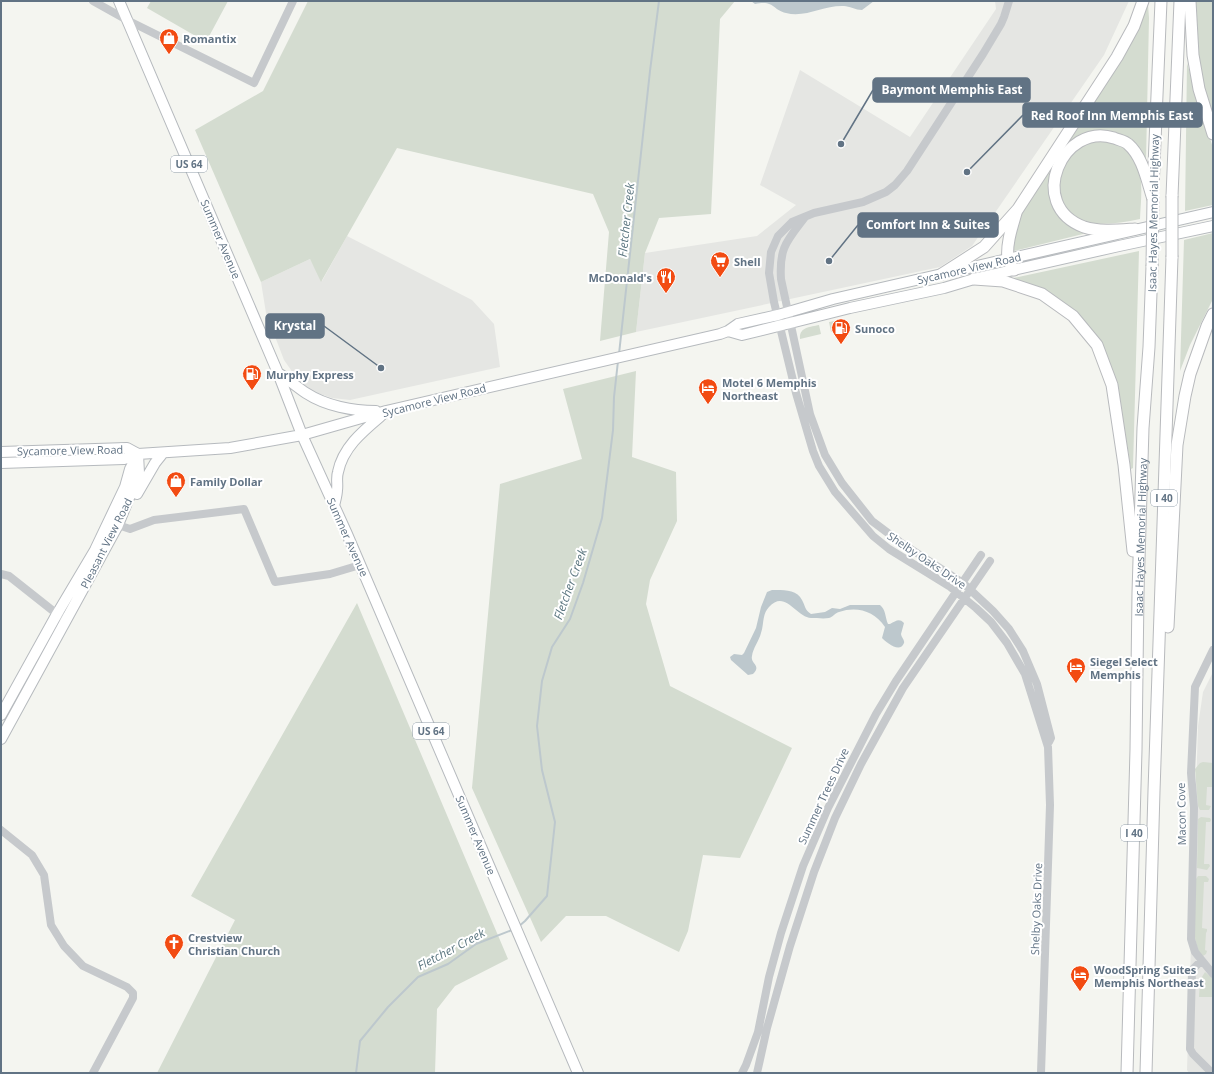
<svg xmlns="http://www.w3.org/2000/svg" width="1214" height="1074" font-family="'Open Sans',sans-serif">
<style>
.built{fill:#e5e6e3}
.green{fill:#d4dcd0}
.water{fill:#bdc8cd}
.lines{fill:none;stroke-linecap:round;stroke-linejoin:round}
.stream{stroke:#bdc8cd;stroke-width:2}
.major-casing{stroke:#b6babe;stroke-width:12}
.highway-casing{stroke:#b8babd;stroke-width:13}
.minor{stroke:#c6c9cc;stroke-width:8}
.major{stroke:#fff;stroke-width:10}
.highway{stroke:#fff;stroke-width:11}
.highway-bridge-casing{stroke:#b8babd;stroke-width:13;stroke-linecap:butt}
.highway-bridge{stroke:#fff;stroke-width:11}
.labels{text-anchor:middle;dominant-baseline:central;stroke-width:4;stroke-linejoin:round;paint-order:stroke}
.shield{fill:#fff;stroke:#909da9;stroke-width:1}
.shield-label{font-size:10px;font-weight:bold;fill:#617384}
.poi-label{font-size:11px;font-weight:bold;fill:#617384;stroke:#fff;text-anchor:start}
.street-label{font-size:11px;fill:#617384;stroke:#fff}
.water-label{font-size:12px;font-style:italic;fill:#5c7781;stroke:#fff}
.leader{fill:none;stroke:#617384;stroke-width:1.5}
.callout-dot{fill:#617384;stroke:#fff;stroke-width:1.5}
.callout{fill:#617384;stroke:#617384;stroke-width:1.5}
.callout-label{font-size:12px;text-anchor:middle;font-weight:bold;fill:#fff}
</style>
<rect width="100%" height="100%" fill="#f4f5f0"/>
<path class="built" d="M995 1H1129L1104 55 972 246 940 267 636 332 645 253 757 236 796 205 760 185 800 70 910 137 996 9Z
M347 236 472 300 494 324 500 367 350 400 332 398 312 391 298 380 284 360 266 313 261 282 310 259 322 281Z
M1213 672V1073H1189L1187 1070 1198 726 1203 692Z"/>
<path class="green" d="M151 1H228L206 42 147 8Z
M308 1H735L720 19 711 214 659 218 645 253 636 332 600 341 609 232 593 194 397 148 321 282 310 259 261 282 195 130 263 91Z
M1194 1H1213V120L1196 55Z
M1148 4 1149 18 1146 161C1144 157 1142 151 1139 148 1136 145 1132 142 1129 140 1095 111 1044 152 1050 192 1050 196 1050 201 1052 204 1059 218 1072 224 1085 231L1083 234 1014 251 1011 248 1021 210Z
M1187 63 1213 148V205L1185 211Z
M1095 140C1103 141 1115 141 1122 145 1147 160 1141 194 1140 219 1122 223 1105 225 1087 223L1086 225 1062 205 1058 178 1062 166 1081 145Z
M1213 233V299L1190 345 1180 371 1184 240Z
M1139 251 1133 468 1131 469 1118 390 1096 336 1069 307 1009 279Z
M845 319 848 328 831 332 829 322Z
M819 325 821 334 800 339C799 327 810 327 819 325Z
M636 371 632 457 676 472 677 521 650 580 646 604 670 686 792 748 740 858 703 855 688 931 679 952 606 916H566L541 942 472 788 500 484 582 459 563 389Z
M357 603 508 959 455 986 437 1009 435 1073H157L235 920 191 896Z
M1203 762 1213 763V787H1207L1206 805 1211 806 1209 810H1200L1198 806 1195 769 1200 763Z
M1201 817 1210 818 1211 820 1210 822H1206L1204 864H1209L1210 866 1207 870 1197 868 1198 819Z
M1198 876H1206L1209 879 1208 882H1204L1202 928 1207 929V931L1206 933 1205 950 1207 951 1206 954 1203 956 1199 953 1194 935 1196 879Z
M1205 972 1213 979V997H1199L1200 980Z"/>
<path class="water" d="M751 1H874L862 10C856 10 849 6 844 6 824 5 806 18 786 13 772 10 775 0 755 4Z
M772 590C782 590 797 589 802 600 806 607 804 609 811 614L825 612 832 608 840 609 850 605H880C886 610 885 617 888 624H890C896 621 899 618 904 623L901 634C901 637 905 640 904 643 900 654 886 642 882 638L885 627C874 611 857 606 839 612 835 613 833 617 829 618 824 619 816 618 811 618 796 617 785 589 769 607 762 614 764 625 761 633 759 641 753 648 752 656 750 664 762 665 753 674L748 675 731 660 730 657 734 654 742 655 744 653 756 628 761 607 767 592Z"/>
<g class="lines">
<path class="stream" d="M619 354 650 71 659 1
M518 927 525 921 547 896 555 822 542 770 537 726 542 681 552 647 570 619 583 583 602 518 613 430 614 397 618 361
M356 1073 360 1041 388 1007 418 977 448 964 476 944 512 930"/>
<defs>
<path id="major" d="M119 1 278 373 302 435 347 534 578 1073
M728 331 742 335 850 308 944 288 974 279 1119 246 1213 226
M278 373C288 379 297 387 306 393 326 406 353 411 376 411
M1 452 127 448 138 454
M1 463 124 459 138 454 230 448 302 435 386 411 720 334 728 331 738 324 778 315 833 299 1213 212
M137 494 155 463 163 453
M334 506C335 501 337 495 337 490 338 484 336 478 338 472 343 447 363 431 382 415
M1 715 57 614 95 550 125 487 130 469 138 454
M1 739 118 525 139 473 138 454"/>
<g id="highway">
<path d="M1190 1 1193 55 1199 89 1213 134"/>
<path d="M1153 189 1161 1"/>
<path d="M1172 196 1180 1"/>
<path d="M1135 229C1119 230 1099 232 1084 227 1025 205 1063 121 1114 138 1119 140 1125 141 1128 144 1143 157 1147 181 1153 199"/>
<path d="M1014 270C1012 267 1009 262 1008 259 1006 244 1012 227 1016 213"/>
<path d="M942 274 984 247 1018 209 1117 57 1134 26 1143 1"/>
<path d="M974 279 1003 281 1042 294 1073 316 1097 345 1112 385 1124 465 1133 551"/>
<path d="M1168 627 1177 445 1185 396 1190 374 1207 326 1213 314"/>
<path id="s1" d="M1127 1073 1136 750 1138 593 1143 428 1149 347 1152 266"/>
<path d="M1146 1073 1154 791 1172 257"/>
</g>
</defs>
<use href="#major" class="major-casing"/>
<use href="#highway" class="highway-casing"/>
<path class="minor" d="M93 1 127 20 254 83 293 1
M1009 1 1004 17 1001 24 983 54 907 171 895 185 886 192 879 195 863 202 814 213 792 222 778 236 771 252 769 273 774 302 796 393 813 451 819 466 835 492 873 536 889 549 949 586 976 608 991 622 1007 643 1025 674 1048 747 1050 805 1041 1073
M805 217C787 241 779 247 781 279L810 414 825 455 842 483 872 521 900 542 963 583 993 611 1009 629 1023 651 1037 684 1051 738 1049 742
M118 525 130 529 154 520 244 509 275 582 330 574 360 565
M1 574 9 576 57 614 62 617
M1213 650 1195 687 1191 773 1194 808 1191 939 1195 952 1213 974
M1 830 32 855 44 875 51 925 64 946 83 966 127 987 133 993V998L93 1073
M1201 961 1192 970 1190 1049 1193 1054 1212 1073
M742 1073 746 1065 758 1032 769 977 781 933 803 866 828 808 876 714 896 681 981 555
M757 1073 767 1028 790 946 814 872 835 818 861 764 903 688 990 561"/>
<use href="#major" class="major"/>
<use href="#highway" class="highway"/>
<defs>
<path id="highway-bridge" d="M1172 196V257
M1152 266 1153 199"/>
</defs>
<use href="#highway-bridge" class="highway-bridge-casing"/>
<use href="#highway-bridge" class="highway-bridge"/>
</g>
<defs>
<symbol id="shop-pin" viewBox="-11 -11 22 30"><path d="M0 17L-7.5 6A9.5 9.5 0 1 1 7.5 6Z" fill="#f24b12" stroke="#fff"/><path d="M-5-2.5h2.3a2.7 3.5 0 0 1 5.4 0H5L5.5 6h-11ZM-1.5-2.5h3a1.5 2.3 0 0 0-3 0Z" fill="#fff"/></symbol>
<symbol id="supermarket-pin" viewBox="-11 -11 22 30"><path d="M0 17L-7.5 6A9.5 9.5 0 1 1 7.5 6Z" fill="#f24b12" stroke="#fff"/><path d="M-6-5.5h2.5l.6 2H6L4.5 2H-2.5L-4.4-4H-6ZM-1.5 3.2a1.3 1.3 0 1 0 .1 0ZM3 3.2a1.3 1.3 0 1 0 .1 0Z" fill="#fff"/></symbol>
<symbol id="restaurant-pin" viewBox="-11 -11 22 30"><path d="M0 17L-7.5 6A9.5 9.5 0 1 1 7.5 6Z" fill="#f24b12" stroke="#fff"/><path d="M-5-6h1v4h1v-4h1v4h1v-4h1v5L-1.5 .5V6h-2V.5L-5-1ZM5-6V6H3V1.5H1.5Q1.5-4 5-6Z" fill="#fff"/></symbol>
<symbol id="fuel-pin" viewBox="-11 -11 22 30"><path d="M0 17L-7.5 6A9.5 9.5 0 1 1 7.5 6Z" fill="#f24b12" stroke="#fff"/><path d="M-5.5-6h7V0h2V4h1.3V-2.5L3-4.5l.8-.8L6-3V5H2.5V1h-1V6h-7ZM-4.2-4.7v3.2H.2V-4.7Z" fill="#fff"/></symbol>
<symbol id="hotel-pin" viewBox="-11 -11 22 30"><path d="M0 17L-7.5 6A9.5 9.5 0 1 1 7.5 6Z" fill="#f24b12" stroke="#fff"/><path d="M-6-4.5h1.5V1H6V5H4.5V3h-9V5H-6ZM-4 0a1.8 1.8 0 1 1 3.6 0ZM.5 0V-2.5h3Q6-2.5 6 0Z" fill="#fff"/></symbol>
<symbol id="church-pin" viewBox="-11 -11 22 30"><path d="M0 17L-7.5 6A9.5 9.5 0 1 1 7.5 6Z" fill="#f24b12" stroke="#fff"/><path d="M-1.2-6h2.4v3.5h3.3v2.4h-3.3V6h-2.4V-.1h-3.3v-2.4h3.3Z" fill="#fff"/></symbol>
</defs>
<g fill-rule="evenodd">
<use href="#shop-pin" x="158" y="27" width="22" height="30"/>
<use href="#supermarket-pin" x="709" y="250" width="22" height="30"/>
<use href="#restaurant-pin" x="655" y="266" width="22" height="30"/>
<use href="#fuel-pin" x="830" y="317" width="22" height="30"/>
<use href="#fuel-pin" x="241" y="363" width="22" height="30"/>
<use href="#hotel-pin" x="697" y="377" width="22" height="30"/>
<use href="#shop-pin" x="165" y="470" width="22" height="30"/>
<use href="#hotel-pin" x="1065" y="656" width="22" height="30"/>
<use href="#church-pin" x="163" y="932" width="22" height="30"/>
<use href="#hotel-pin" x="1069" y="964" width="22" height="30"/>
</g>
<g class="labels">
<g class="shield">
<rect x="171" y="156" width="36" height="16" rx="3"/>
<rect x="1151" y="490" width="26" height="16" rx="3"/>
<rect x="413" y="723" width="36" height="16" rx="3"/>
<rect x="1121" y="825" width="26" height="16" rx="3"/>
</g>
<g class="shield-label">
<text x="189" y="164">US 64</text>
<text x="1164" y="498">I 40</text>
<text x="431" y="731">US 64</text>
<text x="1134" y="833">I 40</text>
</g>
<g class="poi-label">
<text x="183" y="38">Romantix</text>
<text x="734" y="261">Shell</text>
<text x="652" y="277" text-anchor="end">McDonald's</text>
<text x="855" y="328">Sunoco</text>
<text x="266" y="374">Murphy Express</text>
<text x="722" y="382">Motel 6 Memphis<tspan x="722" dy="13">Northeast</tspan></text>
<text x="190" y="481">Family Dollar</text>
<text x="1090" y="661">Siegel Select<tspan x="1090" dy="13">Memphis</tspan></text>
<text x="188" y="937">Crestview<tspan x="188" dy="13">Christian Church</tspan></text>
<text x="1094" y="969">WoodSpring Suites<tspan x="1094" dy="13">Memphis Northeast</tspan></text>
</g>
<g class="street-label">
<text transform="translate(1153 213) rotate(-89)">Isaac Hayes Memorial Highway</text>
<text transform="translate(221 239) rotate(67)">Summer Avenue</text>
<text transform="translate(969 268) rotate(-13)">Sycamore View Road</text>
<text transform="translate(434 400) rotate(-14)">Sycamore View Road</text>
<text transform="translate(70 450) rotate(-1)">Sycamore View Road</text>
<text transform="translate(348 537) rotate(66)">Summer Avenue</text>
<text stroke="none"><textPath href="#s1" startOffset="536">Isaac Hayes Memorial Highway</textPath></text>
<text transform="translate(106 543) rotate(-63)">Pleasant View Road</text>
<text transform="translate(927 560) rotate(34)">Shelby Oaks Drive</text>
<text transform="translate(823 796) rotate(-65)">Summer Trees Drive</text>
<text transform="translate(1181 814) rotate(-91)">Macon Cove</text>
<text transform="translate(476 835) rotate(67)">Summer Avenue</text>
<text transform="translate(1036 909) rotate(-88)">Shelby Oaks Drive</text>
</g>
<g class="water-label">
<text transform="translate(626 220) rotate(-84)">Fletcher Creek</text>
<text transform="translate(570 584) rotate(-70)">Fletcher Creek</text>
<text transform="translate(451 949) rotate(-28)">Fletcher Creek</text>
</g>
</g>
<path class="leader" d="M841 144L873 90M967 172L1023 115M829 261L858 225M381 368L324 326"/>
<g class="callout-dot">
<circle cx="841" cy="144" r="4"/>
<circle cx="967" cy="172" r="4"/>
<circle cx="829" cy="261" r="4"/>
<circle cx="381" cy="368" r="4"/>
</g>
<g class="callout">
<rect x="873" y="78" width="157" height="24" rx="4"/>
<rect x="1023" y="103" width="179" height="24" rx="4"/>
<rect x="858" y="213" width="140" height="24" rx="4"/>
<rect x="266" y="314" width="58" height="24" rx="4"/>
</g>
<g class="callout-label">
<text x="952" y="94">Baymont Memphis East</text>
<text x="1112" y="120">Red Roof Inn Memphis East</text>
<text x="928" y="229">Comfort Inn &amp; Suites</text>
<text x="295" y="330">Krystal</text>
</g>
<rect width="1214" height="1074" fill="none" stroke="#617384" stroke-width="4"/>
</svg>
